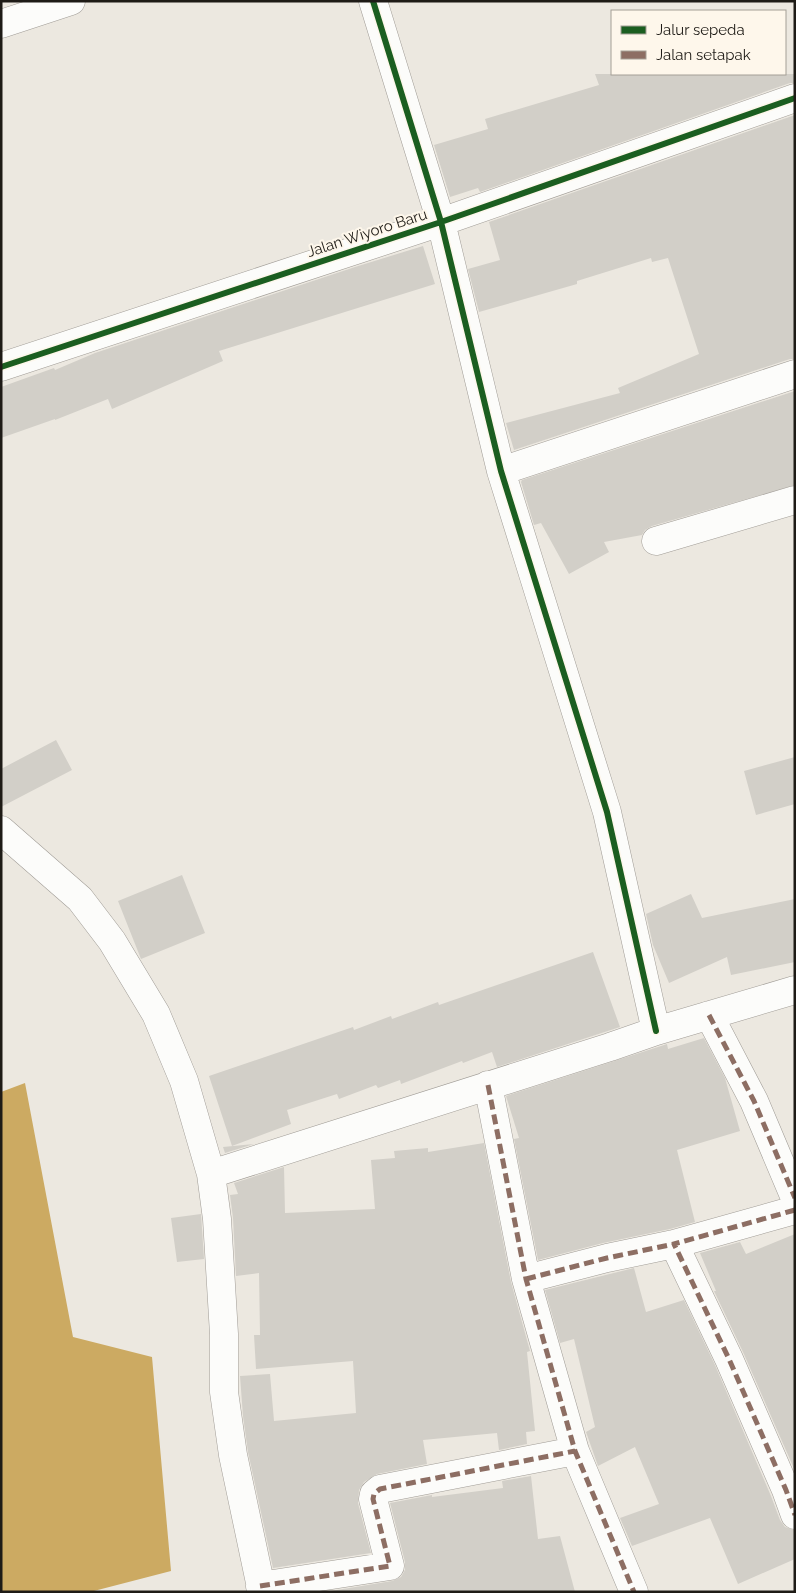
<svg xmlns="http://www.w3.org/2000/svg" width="796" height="1593" font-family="Raleway,sans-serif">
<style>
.water{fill:#ccaa62}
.building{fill:#d2cfc8}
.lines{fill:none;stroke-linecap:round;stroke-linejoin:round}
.street-casing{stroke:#a09c96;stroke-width:29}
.street{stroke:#fcfcfa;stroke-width:28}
.quiet{stroke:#8d6e63;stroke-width:5;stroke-dasharray:10 5;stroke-linecap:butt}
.cycleway-casing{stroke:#fef7eb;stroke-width:9}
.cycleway{stroke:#1b5e20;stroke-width:6}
.labels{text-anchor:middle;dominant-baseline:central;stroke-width:4;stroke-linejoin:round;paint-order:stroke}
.street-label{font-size:15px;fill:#1e1b16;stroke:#fef7eb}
</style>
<rect width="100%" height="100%" fill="#ece8e0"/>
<path class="water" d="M25 1083 73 1337 152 1357 171 1571 90 1592H1V1092Z"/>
<path class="building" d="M595 74H795V83H790L480 192 478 188 450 197 434 145 488 129 485 119 599 85Z
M795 115V359H790L514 450 506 423 620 393 618 388 699 354 668 258 652 262 651 258 577 281V284L479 312 468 269 500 260 489 222Z
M423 246 435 284 219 351 223 361 112 409 108 399 55 420V419L1 438V387L54 368 55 370 95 353 355 267Z
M795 391V485L652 526 645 530 642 535 604 542 609 552 569 574 541 523 534 525 521 482 522 480Z
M56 740 72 770 1 807V769Z
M795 757V804L756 815 744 771Z
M182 875 205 933 141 959 118 901Z
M691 894 702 918 795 899V962L731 975 727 957 669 983 653 945 646 914Z
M593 952 620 1027 497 1067 492 1052 463 1063 462 1061 401 1084 400 1080 378 1088 376 1085 339 1099 337 1094 287 1110 291 1124 232 1146 209 1076 353 1027 354 1030 391 1016 392 1019 438 1002 439 1005Z
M704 1038 725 1078 740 1131 677 1150 695 1222 670 1229 603 1243 538 1260 514 1139 519 1138 506 1096 661 1046 667 1044 668 1049Z
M484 1143 511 1282 530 1351 527 1352 535 1431 526 1432 527 1444 499 1450 497 1433 423 1440 427 1464 377 1474 364 1482 359 1490 358 1503 371 1553 273 1568 248 1452 243 1416 240 1376 270 1374 274 1421 356 1413 353 1361 256 1369 254 1335H260L259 1273 236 1276 233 1218 230 1195 238 1194 234 1183 284 1167 285 1213 375 1209 371 1160 395 1158 394 1151 428 1148V1152Z
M254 1144 225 1153 223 1147Z
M201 1214 204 1259 177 1262 171 1218Z
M795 1234V1471L743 1352 714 1291H716L700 1253 740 1242 746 1254Z
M634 1268 646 1312 684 1300 715 1365 771 1496 780 1520 785 1527 795 1530V1559L738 1584 710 1518 632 1546 620 1518 659 1504 635 1447 598 1466 586 1432 595 1427 574 1339 560 1343 545 1290Z
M531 1476 538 1539 560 1536 575 1592H325L392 1581 401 1577 405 1570V1562L390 1503 432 1495V1497L503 1488 502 1481Z"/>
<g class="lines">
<defs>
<path id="street" d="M373 1 441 222 501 471 607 812 656 1031
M1 24 71 1
M1 367 441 222 795 98
M501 471 795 374
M656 541 795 500
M1 830 80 899 112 941 156 1014 184 1081 211 1174 217 1219 224 1334V1392L233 1455 262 1592
M709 1015 754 1101 795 1198
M488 1085 526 1279 575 1451 634 1592
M211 1174 610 1047 656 1031 795 990
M795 1210 674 1244 729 1359 786 1490 795 1515
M526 1279 607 1258 674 1244
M260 1586 390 1566 373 1499 374 1494 380 1489 575 1451"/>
</defs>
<use href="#street" class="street-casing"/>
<use href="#street" class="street"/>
<path class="quiet" d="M709 1015 754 1101 795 1198
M488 1085 526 1279 575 1451 634 1592
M795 1210 674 1244 729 1359 786 1490 795 1515
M526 1279 607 1258 674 1244
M260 1586 390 1566 373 1499 374 1494 380 1489 575 1451"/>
<defs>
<path id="cycleway" d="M373 1 441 222 501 471 607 812 656 1031
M1 367 441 222 795 98"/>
</defs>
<use href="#cycleway" class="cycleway-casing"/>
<use href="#cycleway" class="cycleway"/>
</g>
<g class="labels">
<g class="street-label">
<text transform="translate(367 233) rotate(-18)">Jalan Wiyoro Baru</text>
</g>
</g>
<rect width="796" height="1593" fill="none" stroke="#1e1b16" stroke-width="5"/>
<rect x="611" y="10" width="175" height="65" fill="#fef7eb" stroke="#a49f96"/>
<rect x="621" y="26" width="25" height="8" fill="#1b5e20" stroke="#a49f96"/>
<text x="656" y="35" font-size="15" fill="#1e1b16">Jalur sepeda</text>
<rect x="621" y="51" width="25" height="8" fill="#8d6e63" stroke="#a49f96"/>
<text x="656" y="60" font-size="15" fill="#1e1b16">Jalan setapak</text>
</svg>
